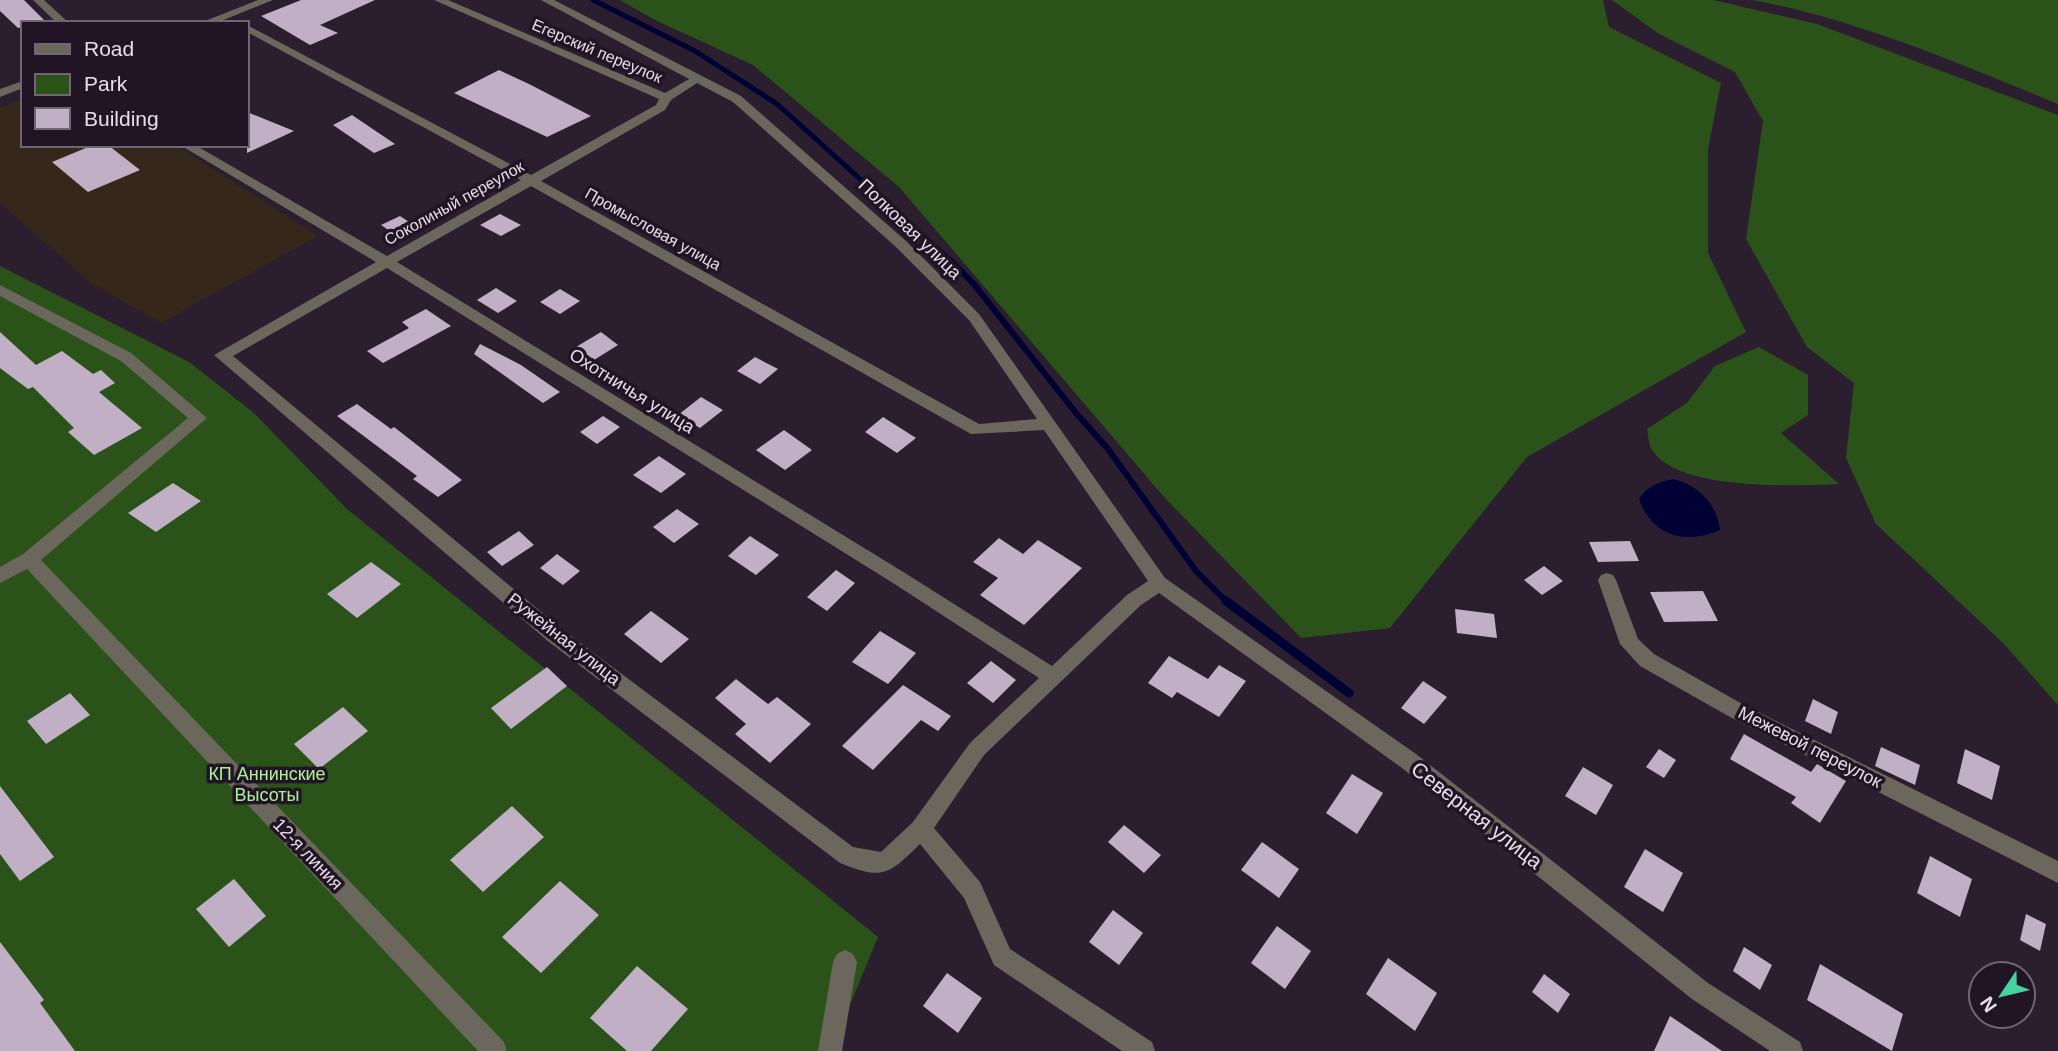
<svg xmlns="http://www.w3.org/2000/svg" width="2058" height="1051" font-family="Helvetica,sans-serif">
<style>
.industrial{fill:#35281a}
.green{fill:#2b5319}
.water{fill:#000034}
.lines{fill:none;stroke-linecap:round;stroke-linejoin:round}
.stream-far2{stroke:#000034;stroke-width:5}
.stream-far1{stroke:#000034;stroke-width:6}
.stream{stroke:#000034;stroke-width:9}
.building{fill:#c0afc5}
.minor{fill:#6b675d;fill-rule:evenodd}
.labels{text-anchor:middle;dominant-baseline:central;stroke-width:7;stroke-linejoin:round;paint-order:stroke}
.far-street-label{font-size:16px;fill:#e6dde9;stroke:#211525}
.street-label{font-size:18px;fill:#e6dde9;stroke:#211525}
.park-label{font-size:18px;fill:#aef095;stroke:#211525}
.near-street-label{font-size:21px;fill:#e6dde9;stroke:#211525}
</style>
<rect width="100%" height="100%" fill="#2b1e2f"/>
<path class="industrial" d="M23 99V145H175L318 236 161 323 91 283 0 203V108Z"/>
<path class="green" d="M620 0H1603L1609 27 1721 83 1708 149V253L1746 332 1527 457 1390 628 1301 638 1164 497 899 187 753 65 655 20Z
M1612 0H1713L1817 24 2058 115V705L2004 644 1876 524 1846 458 1854 383 1807 347 1746 239 1763 121 1735 72 1659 34Z
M1753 0H2058V104C1959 63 1858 20 1753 0Z
M0 266 189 362 254 413 347 509 878 937 831 1051H0Z
M1759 347 1808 375V415L1781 433 1839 484C1795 486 1678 491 1652 450 1649 445 1648 435 1647 429L1687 403 1715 366Z"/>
<path class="water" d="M1673 479C1698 485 1717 504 1720 530 1685 545 1652 536 1639 499 1647 486 1660 482 1673 479Z"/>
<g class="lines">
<path class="stream-far2" d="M593 0 695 51 777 104 951 261"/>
<path class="stream-far1" d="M950 260 973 283 1076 413 1108 449 1196 571 1228 603"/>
<path class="stream" d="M1226 601 1349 693"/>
</g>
<path class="building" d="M0 0H24L44 20 23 23V27L18 28 0 11Z
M301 0H375L320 25 338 33 310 45 261 16Z
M499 70 529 84 591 116 547 137 454 93Z
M247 112 294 131 247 153Z
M352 115 395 144 374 153 333 125Z
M93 145H108L140 170 88 192 52 162Z
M500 214 521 225 501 236 480 225Z
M400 216 418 228 399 237 381 225Z
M496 288 517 301 498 313 477 300Z
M560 289 580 301 560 314 540 302Z
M426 309 451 326 383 363 367 351 409 328 402 322Z
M0 332 36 365 62 351 93 374 101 370 115 383 99 392 142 428 94 455 68 432 74 428 33 387 28 389 0 368Z
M601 332 618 345 594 360 576 347Z
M480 344 521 365 560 392 543 403 474 354Z
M755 357 778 369 760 384 737 371Z
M701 397 723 410 700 428 678 415Z
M357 404 391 429 394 427 462 480 438 497 413 479 417 476 337 416Z
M603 416 620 427 597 444 580 432Z
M883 417 916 438 897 453 865 432Z
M784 430 812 450 785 470 756 450Z
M659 456 686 474 661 493 633 475Z
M173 483 201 501 156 532 128 513Z
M677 509 699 524 674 543 653 527Z
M519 531 534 545 502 566 487 552Z
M750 536 779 555 756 575 728 556Z
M999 538 1023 554 1038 540 1082 568 1024 625 980 595 998 578 973 562Z
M1630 541 1639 561 1598 562 1589 542Z
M557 554 580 571 563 585 540 568Z
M371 562 401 584 357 618 327 594Z
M1544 566 1563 581 1542 595 1524 580Z
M836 570 855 583 827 611 807 597Z
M1703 591 1718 621 1664 622 1650 592Z
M1455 609 1494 614 1497 638 1457 633Z
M651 611 689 639 661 663 624 634Z
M880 631 916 653 888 684 852 662Z
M1169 656 1208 679 1219 665 1246 681 1219 717 1177 692 1172 698 1148 683Z
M991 661 1016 680 993 703 967 683Z
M547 667 567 686 511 729 491 708Z
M736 679 768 704 777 697 811 724 770 763 735 734 746 724 715 698Z
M1423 681 1447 697 1424 724 1401 708Z
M903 685 951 716 938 731 921 720 873 770 842 746Z
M70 693 90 715 46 744 27 721Z
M1813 699 1838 712 1831 734 1805 721Z
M343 707 368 731 319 769 294 744Z
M1744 734 1811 772 1817 764 1846 781 1820 823 1791 803 1796 797 1730 759Z
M1881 747 1920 765 1915 785 1875 766Z
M1659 749 1676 760 1664 778 1646 767Z
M1965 749 2000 766 1992 800 1957 783Z
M1583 767 1613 785 1596 815 1565 796Z
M1352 774 1383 793 1357 834 1326 813Z
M0 786 54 857 20 881 0 854Z
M512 806 544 837 483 892 450 860Z
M1124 825 1161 855 1144 873 1108 842Z
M1262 842 1299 869 1279 898 1241 870Z
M1645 849 1683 873 1663 912 1624 887Z
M1930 856 1972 879 1960 917 1917 893Z
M234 879 266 916 229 947 196 909Z
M560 881 599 915 541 973 502 937Z
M1113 910 1143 933 1119 965 1089 942Z
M2026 914 2046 924 2040 951 2020 940Z
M1277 926 1311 951 1285 989 1251 963Z
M0 942 44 1000 40 1003 75 1051H0Z
M1744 947 1772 965 1760 990 1733 971Z
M1388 958 1437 993 1415 1031 1366 994Z
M1820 964 1903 1014 1892 1051 1807 1000Z
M637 966 688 1009 651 1051H627L590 1018Z
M947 973 982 998 958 1033 923 1006Z
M1544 974 1570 994 1558 1013 1532 992Z
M1670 1016 1722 1051H1654Z"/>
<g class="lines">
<path class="minor" d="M33 0H44L69 23H57Z
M258 0H273L216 23H200Z
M434 0H448L665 93 689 79 541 0H554L741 96 906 241 979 314 1165 578 1416 754 1708 983 1800 1042 1803 1051H1770L1692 999 1402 768 1159 593 1141 605 984 755 934 828 980 882 1010 949 1152 1042 1155 1051H1122L994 965 964 898 920 844C889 874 884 881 840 863L549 642 214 355 376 262 180 145H195L387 256 521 180 247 32V25L531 175 656 105 659 99ZM697 83 733 102 896 247 969 320 1037 419 979 424 541 181 665 110 671 100ZM531 186 971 434 1044 430 1148 581 1127 595 1052 666 905 573 397 262ZM387 268 893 583 1039 678 970 743 913 822 881 852 853 847 563 630 233 356Z
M23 81V88L0 97V89Z
M0 285 131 353 207 418 41 560 504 1042 507 1051H478L27 569 0 583V567L23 554 188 418 121 361 0 296Z
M1607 573 1613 575 1616 580 1638 639 1654 654 1744 705 2058 861V883L1730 717 1640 666 1620 644 1598 580 1601 575Z
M845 950 853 954 857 962 842 1051H818L833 962 837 954Z"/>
</g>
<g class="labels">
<g class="far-street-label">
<text transform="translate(597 51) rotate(23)">Егерский переулок</text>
<text transform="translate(454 203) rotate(-29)">Соколиный переулок</text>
<text transform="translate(653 229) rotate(29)">Промысловая улица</text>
</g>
<g class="street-label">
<text transform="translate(910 229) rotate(44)">Полковая улица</text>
<text transform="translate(632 391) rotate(32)">Охотничья улица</text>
<text transform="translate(564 639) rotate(38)">Ружейная улица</text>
<text transform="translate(1810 747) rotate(27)">Межевой переулок</text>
<text transform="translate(308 854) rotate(46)">12-я линия</text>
</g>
<g class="park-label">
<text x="267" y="774">КП Аннинские<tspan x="267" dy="21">Высоты</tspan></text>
</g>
<g class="near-street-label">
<text transform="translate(1477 815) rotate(38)">Северная улица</text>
</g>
</g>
<rect x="21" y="21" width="228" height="126" fill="#211525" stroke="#706573" stroke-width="2"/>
<rect x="35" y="44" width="35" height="10" fill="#6b675d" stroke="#706573" stroke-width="2"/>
<text x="84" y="56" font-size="21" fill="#e6dde9">Road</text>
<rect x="35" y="74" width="35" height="21" fill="#2b5319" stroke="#706573" stroke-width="2"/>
<text x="84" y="91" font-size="21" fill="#e6dde9">Park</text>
<rect x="35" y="108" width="35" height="21" fill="#c0afc5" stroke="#706573" stroke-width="2"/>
<text x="84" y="126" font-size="21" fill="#e6dde9">Building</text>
<g transform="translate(2002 995) rotate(235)"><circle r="33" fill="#211525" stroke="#706573" stroke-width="2"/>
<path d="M0-5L12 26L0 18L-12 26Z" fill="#45d49f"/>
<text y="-10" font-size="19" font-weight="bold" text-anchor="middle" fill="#e6dde9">N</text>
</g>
</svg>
